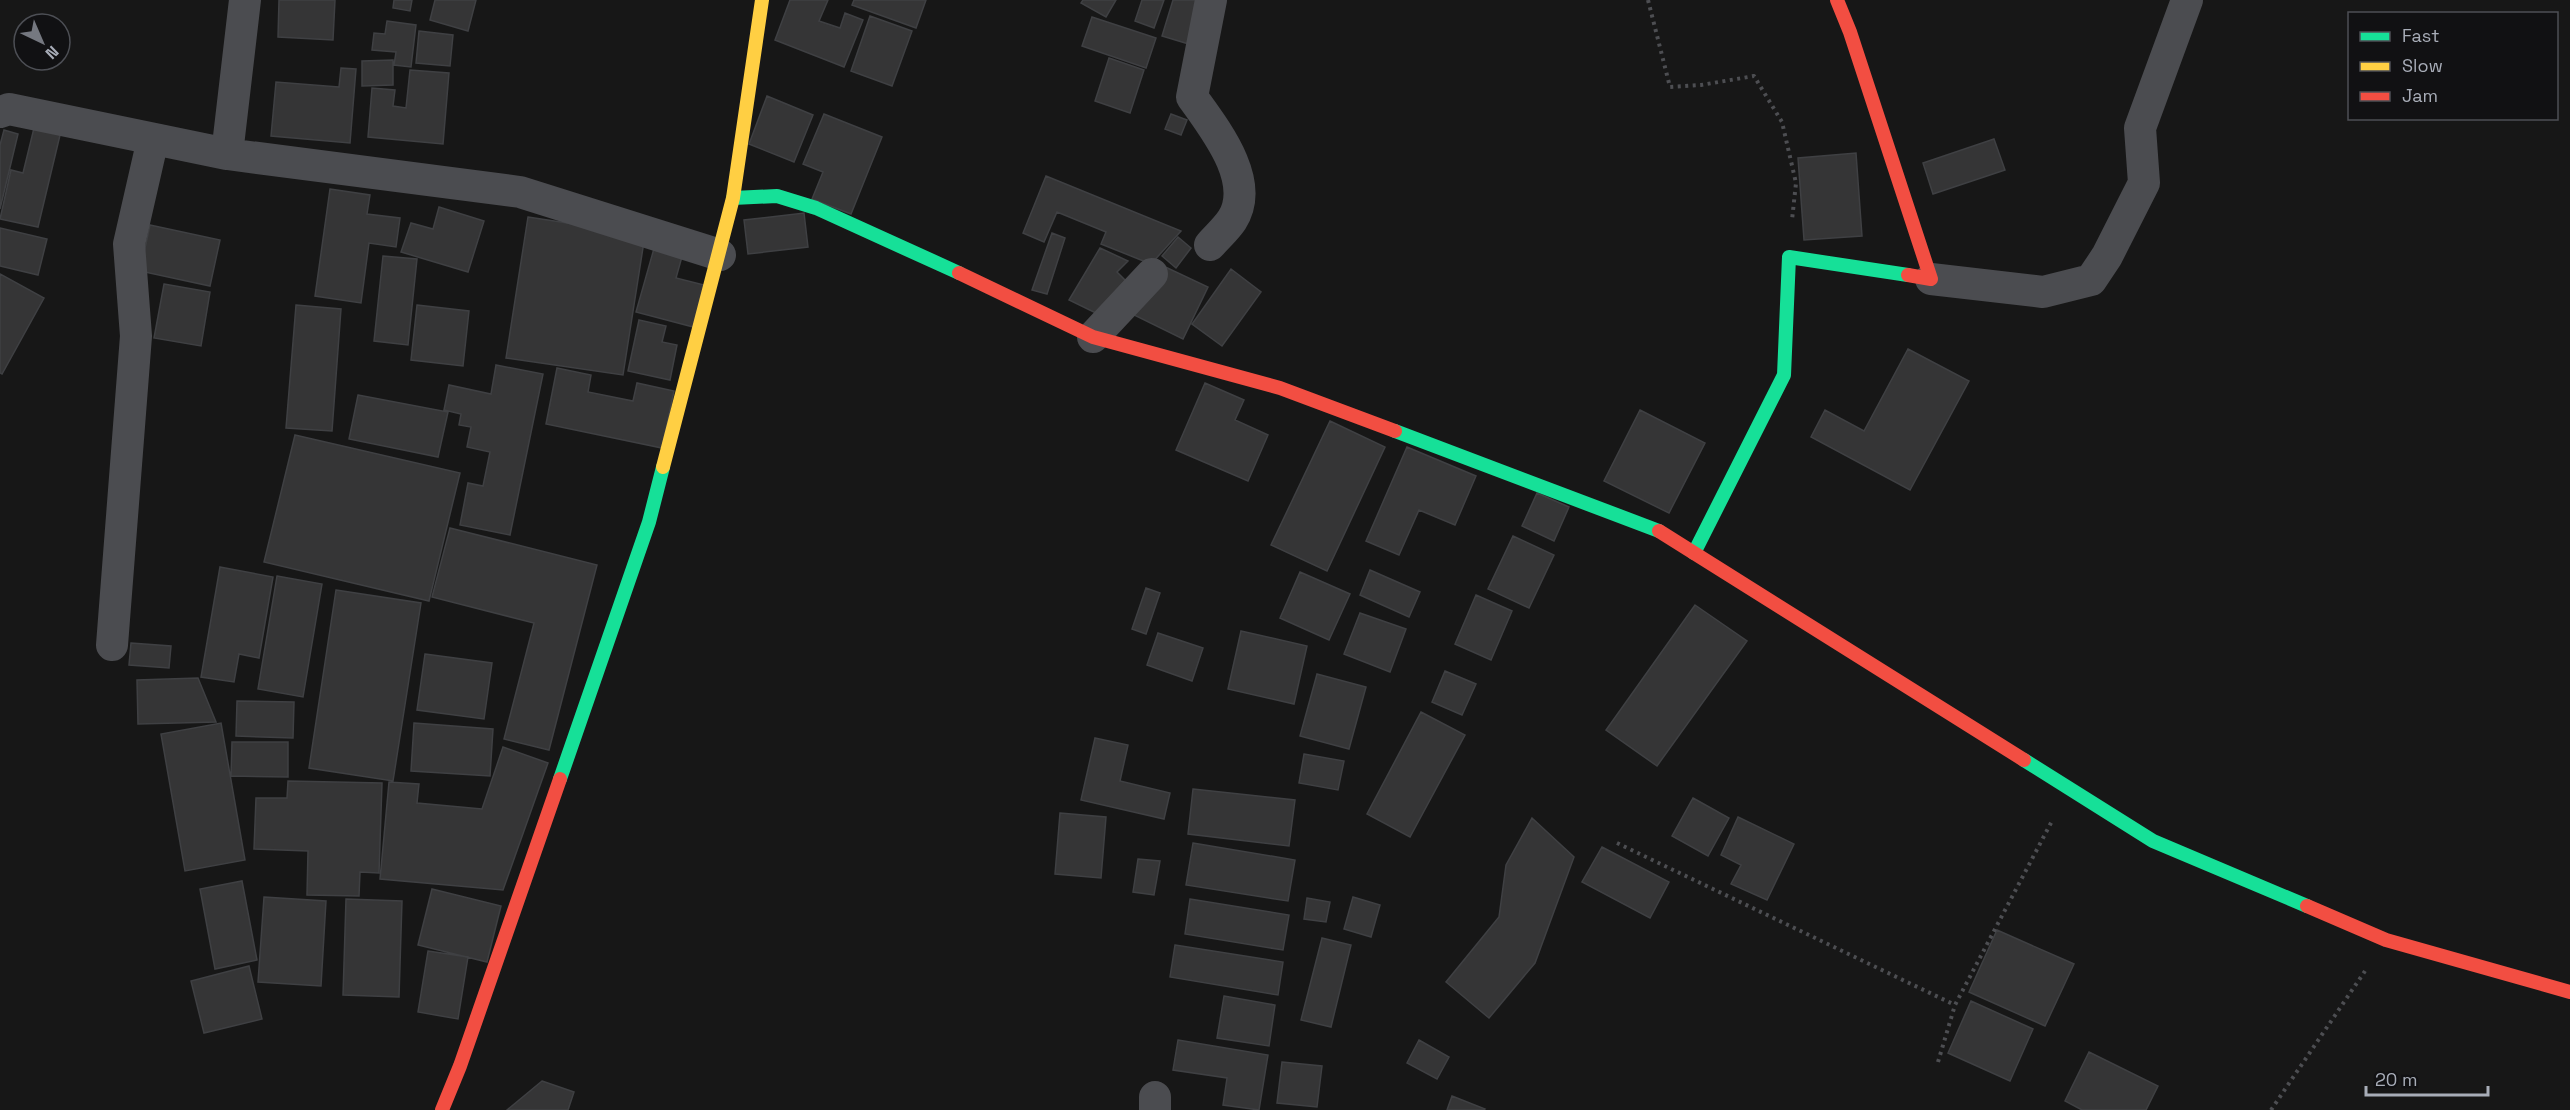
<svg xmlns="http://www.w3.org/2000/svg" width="2570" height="1110" font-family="'Space Grotesk',sans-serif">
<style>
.building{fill:#353536;stroke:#3f4043;stroke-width:1.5}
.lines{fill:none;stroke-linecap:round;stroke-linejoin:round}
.path{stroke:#4d4e52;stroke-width:4;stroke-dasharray:3 4.5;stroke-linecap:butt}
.street{stroke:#4b4c50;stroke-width:32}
.fast{stroke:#16e098;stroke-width:14}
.slow{stroke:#ffcf43;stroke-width:14}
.jam{stroke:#f24e42;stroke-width:14}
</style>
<rect width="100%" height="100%" fill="#171717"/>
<path class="building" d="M279 0H335L333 40 278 37Z
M394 0H412L410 11 393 8Z
M435 0H476L468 31 430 20Z
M790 0H828L819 21 840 28 845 13 863 20 844 67 775 40Z
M854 0H926L916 28 852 5Z
M1083 0H1116L1106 17 1081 3Z
M1142 0H1164L1154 28 1135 21Z
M1173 0H1206L1192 45 1162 36Z
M870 16 912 31 892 86 851 71Z
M1092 17 1156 38 1146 68 1082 46Z
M387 21 416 25 411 67 394 65 396 52 372 50 374 33 385 34Z
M419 31 453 35 450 66 416 63Z
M1109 58 1144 70 1130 113 1095 101Z
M393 60V85L362 86V61Z
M341 68 356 69 350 143 271 136 276 82 339 87Z
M410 70 449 73 443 144 368 137 372 88 395 90 393 106 406 108Z
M767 96 813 115 794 162 749 144Z
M824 114 882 137 851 214 812 199 823 172 803 164Z
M1171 114 1187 120 1181 135 1165 129Z
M35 124 61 131 38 227 0 219 11 170 23 173Z
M4 130 18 134 0 209V145Z
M1994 139 2005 170 1933 194 1923 163Z
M1856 153 1862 236 1804 240 1798 158Z
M1046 176 1181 231 1151 264 1101 244 1106 232 1057 212 1044 242 1023 233Z
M330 189 370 195 367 214 400 218 396 247 369 243 361 303 315 296Z
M439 207 484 221 468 272 401 252 411 223 433 229Z
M804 213 808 247 748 254 744 220Z
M528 217 645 235 623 375 506 358Z
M150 225 220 240 210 286 140 271Z
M0 228 47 239 38 275 0 266Z
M1052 233 1065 238 1047 294 1032 290Z
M1178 237 1191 248 1176 268 1162 256Z
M655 245 683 253 676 278 708 286 697 328 636 312Z
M1100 248 1128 261 1117 272 1128 283 1098 314 1069 300Z
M383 256 417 259 408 345 374 341Z
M1159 264 1208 287 1183 339 1134 315Z
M1231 269 1261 292 1222 346 1192 324Z
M0 274 44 298 2 374 0 373Z
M164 284 210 292 201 346 154 338Z
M296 305 341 309 332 431 286 428Z
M417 305 469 311 463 366 411 360Z
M639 320 666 326 662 342 677 345 670 380 628 371Z
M1908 349 1969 381 1910 490 1811 437 1825 410 1864 431Z
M496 365 543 374 510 535 460 525 468 483 483 486 490 452 467 447 471 427 459 425 461 414 444 410 449 385 491 394Z
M557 368 591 375 588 392 633 401 637 383 674 391 662 448 546 424Z
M1205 383 1244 400 1235 420 1268 435 1248 481 1176 450Z
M358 395 448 412 438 457 349 439Z
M1640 410 1705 443 1669 513 1604 481Z
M1330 421 1385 447 1327 571 1271 545Z
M295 435 460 473 429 601 264 562Z
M1407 447 1476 476 1455 525 1419 510 1399 555 1366 541Z
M1537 493 1569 507 1554 541 1522 526Z
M450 528 597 565 549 750 504 739 534 623 432 597Z
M1513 536 1554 555 1529 608 1488 589Z
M220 567 273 577 259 658 239 654 234 682 201 677Z
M1370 570 1420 592 1409 617 1360 595Z
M1300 572 1350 594 1329 640 1280 618Z
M277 576 322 584 303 697 258 689Z
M1146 588 1160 593 1146 634 1132 629Z
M336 590 421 603 393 781 309 768Z
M1476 595 1512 611 1491 660 1455 644Z
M1695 605 1747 641 1657 766 1606 730Z
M1360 613 1406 629 1390 672 1344 654Z
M1241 631 1307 646 1294 704 1228 689Z
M1158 633 1203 648 1192 681 1147 665Z
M131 643 171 646 169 668 129 665Z
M425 654 492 663 484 719 417 710Z
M1445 671 1476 684 1462 715 1432 702Z
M1317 674 1366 687 1349 749 1300 736Z
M198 678 216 722 138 724 137 680Z
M237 701 294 702 293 738 236 736Z
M1421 712 1465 735 1410 837 1367 814Z
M221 723 245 860 185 871 161 734Z
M414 723 493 729 490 776 411 771Z
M1095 738 1128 745 1120 781 1170 793 1164 819 1081 800Z
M232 742H288V777L231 776Z
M503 747 548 763 503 890 380 879 389 782 419 784 417 803 482 809Z
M1304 754 1344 761 1338 790 1299 783Z
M288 781 382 783 379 873 360 872 359 896 307 895 308 851 254 849 256 798H287Z
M1193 789 1295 800 1289 846 1188 834Z
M1693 798 1729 818 1708 856 1672 836Z
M1060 813 1106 817 1101 878 1055 874Z
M1738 817 1794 844 1767 900 1731 884 1741 865 1721 855Z
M1532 818 1574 857 1535 963 1489 1018 1446 982 1499 917 1506 865Z
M1193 843 1295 860 1288 901 1186 885Z
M1602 847 1669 882 1650 918 1582 882Z
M1138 859 1160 861 1154 895 1133 892Z
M242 881 257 960 215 969 200 889Z
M432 889 501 906 487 962 418 945Z
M264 897 326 901 321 986 258 982Z
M1353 897 1380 905 1371 937 1344 929Z
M1307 898 1330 902 1326 922 1304 919Z
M346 899 402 901 399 997 343 995Z
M1190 899 1289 915 1283 950 1185 934Z
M1997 930 2074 964 2045 1026 1969 992Z
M1322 938 1351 945 1331 1027 1301 1020Z
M1175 945 1283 962 1278 995 1170 977Z
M428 951 468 957 458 1019 418 1012Z
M249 966 262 1019 204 1033 191 981Z
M1224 996 1275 1005 1269 1046 1217 1038Z
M1971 1001 2033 1029 2010 1081 1948 1053Z
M1178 1040 1268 1055 1259 1110 1223 1105 1227 1078 1173 1070Z
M1419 1040 1449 1057 1437 1079 1407 1063Z
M2089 1052 2158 1086 2146 1110H2082L2065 1101Z
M1282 1062 1322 1066 1317 1107 1277 1103Z
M542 1081 574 1092 568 1110H507Z
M1452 1096 1485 1109 1484 1110H1447Z"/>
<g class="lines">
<path class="path" d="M1648 0 1670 87 1701 85 1754 76 1782 122 1796 183 1792 220
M1617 843 1955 1005
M1938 1062 1955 1005 2052 821
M2271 1110 2365 971"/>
<path class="street" d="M0 112 9 109 227 154 520 192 720 255
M227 154 245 0
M1210 245C1217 237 1226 229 1232 220 1257 181 1214 128 1192 97L1211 0
M1931 279 2043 292 2091 280 2107 256 2144 183 2140 128 2187 0
M1093 337 1152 274
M112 645 136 336 129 244 153 139
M1155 1110V1097"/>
<path class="fast" d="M733 198 777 196 816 208 959 273
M1395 431 1659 531
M1694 553 1784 375 1789 257 1908 275
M2024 760 2153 841 2307 906
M560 779 649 522 663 467"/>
<path class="slow" d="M663 467 733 198 762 0"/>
<path class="jam" d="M1837 0 1850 32 1931 279 1908 275
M959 273 1093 337 1280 388 1395 431
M1659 531 2024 760
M2307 906 2386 940 2570 992
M442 1110 460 1066 560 779"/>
</g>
<rect x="2348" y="12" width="210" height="108" fill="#111113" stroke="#4d4f55" stroke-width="1.5"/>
<rect x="2360" y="32" width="30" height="9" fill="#16e098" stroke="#4d4f55" stroke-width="1.5"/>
<text x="2402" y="42" font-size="18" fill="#a8adb8">Fast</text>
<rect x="2360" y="62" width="30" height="9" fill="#ffcf43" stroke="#4d4f55" stroke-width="1.5"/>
<text x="2402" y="72" font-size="18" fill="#a8adb8">Slow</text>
<rect x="2360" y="92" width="30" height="9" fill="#f24e42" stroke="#4d4f55" stroke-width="1.5"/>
<text x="2402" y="102" font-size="18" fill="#a8adb8">Jam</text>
<g transform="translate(42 42) rotate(136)"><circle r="28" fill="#111113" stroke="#4d4f55" stroke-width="1.5"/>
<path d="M0-4.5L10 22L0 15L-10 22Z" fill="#757880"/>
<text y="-9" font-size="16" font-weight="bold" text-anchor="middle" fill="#a8adb8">N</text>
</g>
<path d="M2366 1086v9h122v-9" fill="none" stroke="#a8adb8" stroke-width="3"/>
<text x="2375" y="1086" font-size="18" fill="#a8adb8" stroke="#111113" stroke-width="4.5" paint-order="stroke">20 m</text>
</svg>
